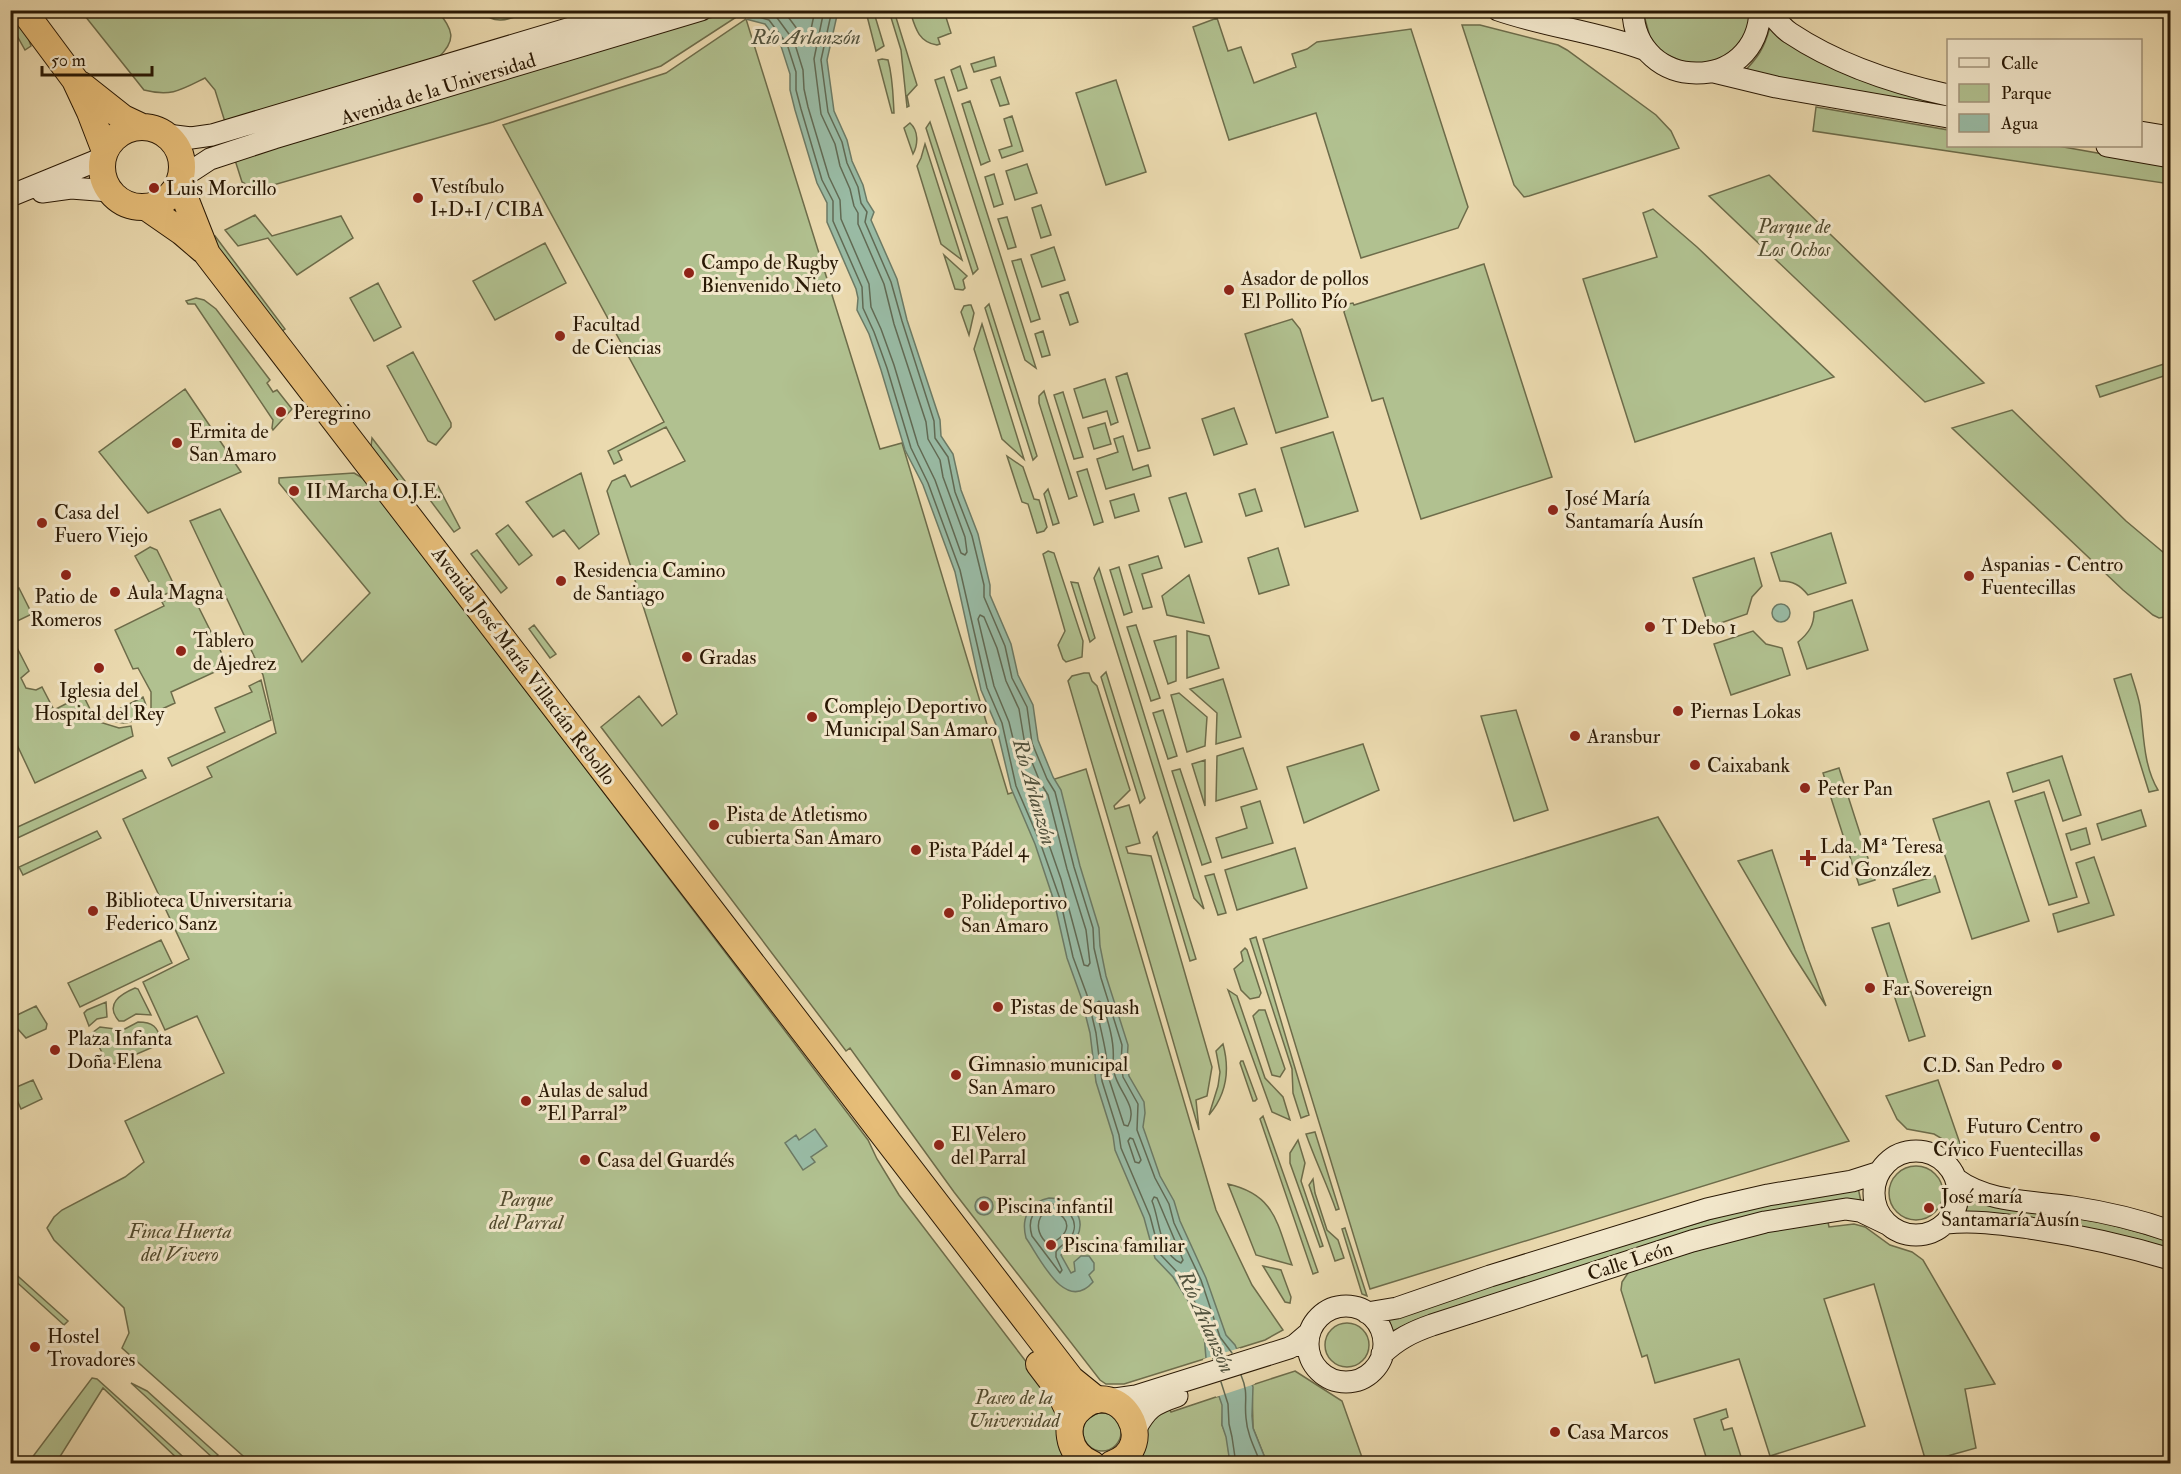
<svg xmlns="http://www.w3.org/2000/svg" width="2181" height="1474" font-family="'IM FELL Double Pica',serif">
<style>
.green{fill:#b1c190;stroke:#6d6c4a;stroke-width:1.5}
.water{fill:#99bba5;stroke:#6c7a65;stroke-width:1.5}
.pier{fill:#ebdaaf}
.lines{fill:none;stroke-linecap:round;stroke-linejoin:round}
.shore{stroke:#616a54;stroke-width:1.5}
.secondary-casing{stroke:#291804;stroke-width:23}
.trunk-casing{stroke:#291804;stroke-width:28}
.secondary{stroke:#f2e7cb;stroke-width:21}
.trunk{stroke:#e6bd78;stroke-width:26}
.poi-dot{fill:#8f2418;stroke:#f2e7cb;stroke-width:2}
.labels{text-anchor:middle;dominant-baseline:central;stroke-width:6;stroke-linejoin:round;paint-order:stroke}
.street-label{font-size:20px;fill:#291804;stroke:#f2e7cb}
.poi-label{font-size:20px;fill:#291804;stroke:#f2e7cb;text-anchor:start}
.park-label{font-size:20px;font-style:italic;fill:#524b2e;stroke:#f2e7cb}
.water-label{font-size:21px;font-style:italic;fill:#50513c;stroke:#f2e7cb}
</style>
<rect width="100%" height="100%" fill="#ebdaaf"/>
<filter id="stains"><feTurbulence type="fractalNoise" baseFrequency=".00333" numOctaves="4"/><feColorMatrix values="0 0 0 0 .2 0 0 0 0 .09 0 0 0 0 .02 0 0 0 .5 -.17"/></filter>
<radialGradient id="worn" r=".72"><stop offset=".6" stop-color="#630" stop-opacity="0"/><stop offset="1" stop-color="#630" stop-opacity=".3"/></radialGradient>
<path class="green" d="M81 11H438C452 30 458 39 438 58L225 122 215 90 205 78C181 90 171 97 144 90Z
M482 11H531C513 17 496 28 482 11Z
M733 11H739L741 14 661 66 493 122 256 190 242 182 235 160Z
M889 11H894L917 85 907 96 909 106 907 107 901 50Z
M910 11H944L951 33 938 38 940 44 937 45C918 42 915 27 910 11Z
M1645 11H1751L1749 28 1729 57 1694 67 1661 52 1650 37 1645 19Z
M11 12 26 32 31 46 25 50 11 25Z
M866 12 875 16 884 46 876 51Z
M1217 18 1228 51 1241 47 1254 83 1296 67 1292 54 1307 49 1317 42 1411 29 1468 207 1458 228 1361 258 1316 113 1229 140 1193 27Z
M746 19 880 449 902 443 1008 794 1086 769 1216 1210 1252 1285 1283 1330 1265 1340 1124 1384H1106L1100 1380 954 1192 850 1048 846 1051 601 727 639 696 662 726 677 714 607 491 612 481 625 475 631 487 685 461 666 427 618 451 622 460 614 464 608 451 664 422 503 125 666 73Z
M1462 25H1480L1558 45 1567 50 1656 115 1671 131 1679 148 1529 196 1524 197 1514 185Z
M1770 27 1948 105V109L1743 73C1758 57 1764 49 1770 27Z
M994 57 996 66 974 72 971 64Z
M882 59 888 60C893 78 893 95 894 113H892L878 60Z
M960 66 967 88 958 91 951 70Z
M944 77 1036 368 1025 360 1023 354 935 80Z
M1000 77 1009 104 1000 106 991 80Z
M1116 80 1146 172 1106 185 1076 93Z
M970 101 990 161 981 165 962 104Z
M1816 107 1948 130V146H2058L2170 166V184L1813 131Z
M1012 116 1023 151 1002 158 999 150 1012 146 1004 119Z
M930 122 978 269 973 274 926 128Z
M910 123C919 131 918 145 913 154L904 128Z
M925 144 962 260 941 244 917 166 921 158Z
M1027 164 1037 193 1015 200 1006 171Z
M994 174 1003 204 994 207 985 177Z
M1769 175 1984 383 1925 402 1709 196Z
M1041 205 1051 235 1041 238 1032 208Z
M1653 209 1697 247 1834 377 1635 442 1583 279 1657 257 1643 213Z
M255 215 272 236 341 216 353 238 297 275 268 238 238 246 225 230Z
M1007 217 1016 247 1008 249 998 219Z
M215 236 285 329 279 333 209 239Z
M545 243 566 283 495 320 473 281Z
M1054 247 1065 280 1042 287 1031 255Z
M944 255 967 276 963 280 965 288 963 290 955 289Z
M1021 259 1040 319 1031 322 1012 261Z
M1484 264 1552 477 1421 519 1383 398 1372 401 1344 312 1348 304 1353 303 1354 305Z
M378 283 401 327 374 341 350 298Z
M1068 292 1078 322 1070 325 1060 295Z
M196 298 204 300 216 309 270 380 267 383 273 392 277 390 292 409 273 430 272 428 273 420 195 304H188L186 301Z
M989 304 1037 456 1033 460 985 308Z
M969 305H971L974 313 969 335 961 312 964 306Z
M1292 319 1300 329 1328 417 1276 433 1245 334Z
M982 324 1024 459 1002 439 974 349Z
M1043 331 1050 355 1042 357 1035 334Z
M413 352 451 423V427L436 445 428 441 387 366Z
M2170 362V374L2100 397 2096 386Z
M1127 373 1150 448 1138 451 1116 377Z
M1105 379 1118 422 1111 425 1107 411 1083 418 1074 389Z
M185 389 241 472 148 513 99 452Z
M1044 391 1077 496 1069 499 1039 403V396Z
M1063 392 1083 457 1074 459 1054 395Z
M1234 408 1247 444 1214 455 1202 419Z
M2012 410 2126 521 2170 558V616L2159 618 2153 615 2123 590 1952 428Z
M1105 423 1111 444 1094 449 1088 428Z
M1333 432 1358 511 1305 527 1281 448Z
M1123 436 1133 470 1148 465 1151 476 1106 489 1097 459 1118 452 1114 439Z
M372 438 405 481 399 484 371 447Z
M1007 456 1023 467 1034 499 1039 500 1047 527 1044 531 1037 533 1028 504 1022 502Z
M1087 469 1103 522 1094 525 1077 472Z
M354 473 366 480 868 1140 877 1159 899 1195 1050 1393 1058 1409 1073 1463H251L122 1348 129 1333 124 1308 54 1240 47 1228 54 1217 62 1210 125 1177 144 1162 125 1121 224 1073 197 1016 165 1030 143 982 189 959 123 819 212 777 207 767 276 733 263 675 190 521 220 509 302 662 370 593 279 483V478Z
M581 473 599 534 579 549 564 530 553 537 526 502Z
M437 484 460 528 454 532 427 496Z
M1048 489 1059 523 1053 525 1044 494Z
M1255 489 1262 511 1246 516 1239 494Z
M1186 493 1202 542 1185 547 1169 498Z
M1134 494 1139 511 1115 518 1110 501Z
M508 525 532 555 519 565 496 534Z
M1831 533 1846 583 1808 595C1800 585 1793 581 1780 581L1771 553Z
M150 547 157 550 176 589 158 598 135 556Z
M1278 548 1289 585 1259 594 1248 558Z
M477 550 507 588 501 593 471 554Z
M1048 551 1054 553 1083 641 1082 657 1066 662 1063 659 1058 645 1065 631 1043 554Z
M1158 556 1162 568 1142 574 1152 607 1143 609 1129 565Z
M1754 558 1762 586 1752 597 1747 614 1709 627 1693 578Z
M1119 567 1132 612 1124 615 1110 570Z
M1099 568 1204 909 1194 898 1094 578Z
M1189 575 1204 623 1167 615 1162 596Z
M1071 582 1078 583 1095 638 1090 642Z
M19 588 32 614 11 624V592Z
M178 594 182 601 193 596 228 666 171 692 175 703 151 714V692L138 668 133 669 115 630 164 606 162 602Z
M1852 600 1868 650 1807 669 1798 642C1809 633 1814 625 1814 612Z
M534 625 556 654 550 658 529 629Z
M1136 625 1160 698 1151 701 1127 627Z
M1187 631 1209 636 1219 668 1187 678Z
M1753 631 1766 644 1782 648 1790 675 1731 695 1714 644Z
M11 636 29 671 21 678 26 688 36 690 42 687 54 710 83 695 96 721 119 728 131 726 133 736 35 783 11 732Z
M1176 636V681L1168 684 1154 641Z
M1106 672 1145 798 1140 803 1101 677Z
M1084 673H1089L1092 681 1097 686 1130 790 1114 806 1115 809 1129 805 1140 843 1126 847 1128 853 1151 856 1212 1067 1207 1096 1196 1100 1199 1130 1068 681 1072 676Z
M2131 674C2134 684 2138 695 2140 706 2144 734 2143 765 2158 790L2149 792 2114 679Z
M1223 679 1241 737 1216 744 1217 713 1190 689Z
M261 680 271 720 172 766 168 758 225 732 215 708 252 692 249 686Z
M1179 693 1207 717 1205 746 1187 752 1171 695Z
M143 697 146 705 145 716C125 725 123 725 103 717Z
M1163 710 1177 756 1168 759 1153 713Z
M1516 710 1548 810 1514 821 1481 716Z
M1363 744 1379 790 1304 823 1287 767Z
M1243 748 1257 789 1216 801 1217 756Z
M2062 756 2081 815 2063 821 2049 780 2013 792 2007 773Z
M1205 760V806L1192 764Z
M1839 768 1875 880 1859 885 1823 773Z
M1180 769 1211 862 1202 865 1172 771Z
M142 770 146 778 11 841V830Z
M2044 792 2077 897 2049 905 2015 801Z
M1260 801 1273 843 1222 858 1216 838 1247 828 1241 807Z
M1989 801 2029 921 1972 939 1933 819Z
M2141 810 2146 826 2102 840 2097 824Z
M1658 817 1849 1141 1370 1289 1263 939Z
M2086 828 2090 844 2071 850 2066 834Z
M97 831 101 838 23 875 19 867Z
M1157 832 1196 959 1190 961 1153 837Z
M1295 848 1307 888 1237 910 1225 870Z
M1772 850 1805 950 1826 1006 1792 953 1738 861Z
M2094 857 2114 915 2058 932 2053 914 2089 903 2076 863Z
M1214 874 1226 913 1218 915 1205 876Z
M1935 876 1940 892 1898 906 1893 889Z
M1889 923 1925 1036 1909 1041 1872 928Z
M1256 937 1309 1115 1301 1118 1293 1093 1292 1069 1250 939Z
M161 940 172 963 80 1007 68 983Z
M1245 948 1247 950 1261 993 1259 997 1250 999 1241 990 1234 969 1243 961 1241 952Z
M135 988 138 989 151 1015 136 1014 124 1021H119C104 1004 121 994 135 988Z
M1228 990 1237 996 1265 1078 1283 1097 1290 1120 1272 1112Z
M106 1002 107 1017 97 1019 89 1026 84 1013 87 1010Z
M36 1006 47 1024 46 1029 26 1038 17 1028 13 1017Z
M1259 1010H1265L1285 1069 1280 1077 1272 1075 1253 1016Z
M138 1022C153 1022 158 1027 161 1041L158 1045 109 1066 92 1033 100 1027 123 1030Z
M1223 1044C1230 1070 1226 1095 1209 1115L1218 1086 1220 1072 1216 1051Z
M1241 1061H1243L1257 1099 1255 1101H1253L1240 1063Z
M33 1080 42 1099 21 1109 12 1089Z
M1938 1080 1965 1158 1946 1141 1934 1134 1907 1129 1897 1119 1886 1096Z
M1263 1116 1318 1272 1313 1274 1260 1119Z
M1315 1132 1339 1209 1336 1210C1327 1184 1315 1160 1306 1134Z
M1298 1140 1305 1163 1301 1181 1323 1246 1320 1247 1290 1163V1153Z
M1889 1193a27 27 0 1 1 54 0a27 27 0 1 1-54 0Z
M1313 1179 1315 1193 1327 1230 1338 1240 1344 1258 1335 1261 1309 1185Z
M1228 1184C1276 1195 1277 1224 1292 1265L1256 1255Z
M1858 1187 1861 1202 1416 1320 1393 1331 1388 1318 1529 1273 1755 1206Z
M1968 1200 2105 1223 2170 1241V1252L1966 1212Z
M1828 1222 1829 1227 1854 1224 1865 1227 1890 1245 1912 1252 1923 1260 1995 1384 1965 1389 1976 1448 1926 1462 1874 1284 1824 1299 1865 1426 1770 1456 1739 1359 1655 1383 1647 1355 1642 1357 1621 1290 1622 1282 1630 1270 1763 1231Z
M1345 1228 1367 1296 1362 1294 1342 1229Z
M1263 1266 1281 1270 1291 1297 1290 1303 1285 1302Z
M11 1270 68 1321 64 1325 11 1277Z
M1325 1345a22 22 0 1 1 44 0a22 22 0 1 1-44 0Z
M1295 1371 1342 1401 1364 1463H1267L1253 1428 1252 1385Z
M92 1378 97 1379 190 1463H182L103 1388 56 1463H28Z
M131 1383 147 1391 218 1455 214 1459Z
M1219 1396 1223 1405 1222 1425 1227 1437 1230 1463 1143 1464 1142 1452 1148 1418 1167 1404 1171 1412Z
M1726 1409 1728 1417 1721 1420 1724 1430 1732 1428 1743 1463H1708L1694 1419Z
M1083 1432a19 19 0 1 1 38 0a19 19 0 1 1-38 0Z"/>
<path class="water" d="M743 11H838L827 60 834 111 847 140 852 161 863 185 867 201 874 212 871 220 897 279 907 320 940 420 941 436 953 454 961 490 978 534 990 585V595L1011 644 1018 675 1033 705 1038 740 1053 777 1061 790 1080 866 1099 928 1100 946 1106 976 1128 1045 1127 1064 1129 1076 1144 1102 1145 1113 1143 1127 1160 1176 1174 1201 1180 1221 1206 1278 1226 1335 1235 1345 1253 1387 1252 1416 1253 1428 1267 1463H1230L1226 1437 1222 1425V1405L1206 1358 1204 1335 1187 1299 1173 1277 1155 1258 1144 1218 1115 1150 1113 1136 1096 1082 1090 1033 1081 997 1067 958 1054 901 1035 844 1011 788 996 725 981 690 955 572 923 485 905 450 881 370 869 334 857 310 858 298 856 289 827 222V203L817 183 795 110 790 90V74L781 46 765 24 746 19Z
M1772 613a9 9 0 1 1 18 0a9 9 0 1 1-18 0Z
M815 1129 827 1146 811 1157 815 1162 803 1170 785 1143 796 1135 799 1140Z
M975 1206a9 9 0 1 1 18 0a9 9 0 1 1-18 0Z
M1049 1198C1070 1198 1087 1217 1077 1237 1074 1245 1066 1248 1061 1255L1071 1273 1075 1271 1074 1262 1081 1256H1089L1094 1263V1270L1089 1275 1093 1282C1065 1314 1040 1258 1026 1238 1021 1219 1028 1202 1049 1198Z"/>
<path class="pier" d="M743 11V10L779 11 746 19Z
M1240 1348 1255 1384 1216 1397 1203 1359Z"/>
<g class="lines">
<path class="shore" d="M750 10 752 15 769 20 787 44 796 72V90L801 109 822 180 833 201V221L862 287 863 308 874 332 887 368 911 448 928 483 960 570 987 688 1002 723 1016 786 1040 842 1060 899 1073 957 1087 995 1096 1033 1102 1081 1119 1135 1121 1148 1150 1216 1160 1254 1178 1273 1192 1296 1209 1333 1213 1359
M765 10 775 15 794 41 803 70 804 89 808 107 829 177 840 200 841 219 869 284 871 307 881 329 894 365 918 445 935 480 961 553 965 555 967 552 965 537 943 477 940 460 928 439 926 422 894 324 884 284 858 224V213L854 206 850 189 840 166 835 144 821 114 814 59 824 10
M783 10 806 41 809 39 815 10
M832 10 821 60 828 112 842 142 847 163 858 187 861 203 867 212 865 222 891 282 902 321 934 421 935 438 948 457 955 492 972 536 984 585V597L1005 646 1012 678 1027 707 1032 743 1047 779 1055 792 1074 867 1093 928 1094 948 1101 978 1122 1045 1121 1064 1123 1077 1138 1104 1137 1130 1155 1178 1169 1204 1174 1223 1201 1280 1220 1337 1232 1353
M980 615 984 617 997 648 1006 681 1019 709 1025 745 1040 782 1048 795 1067 869 1086 930 1090 963 1088 966 1084 965 1061 879 1047 839 1024 784 1009 722 994 686 978 619Z
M1099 1001 1102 1003C1108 1021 1115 1042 1113 1062L1111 1064 1107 1062C1105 1042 1098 1022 1096 1003Z
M1111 1071 1114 1072C1118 1092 1139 1106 1128 1126L1124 1125 1109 1079V1073Z
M1130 1138 1133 1139 1141 1160 1139 1163 1135 1162 1128 1141Z
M1154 1197 1157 1198 1183 1260 1181 1263C1159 1254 1160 1220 1152 1201Z
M1050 1204C1067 1204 1082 1223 1070 1238 1066 1244 1059 1246 1056 1252V1257L1062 1270 1060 1273 1032 1236C1027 1220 1033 1207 1050 1204Z
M1050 1211C1060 1212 1071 1221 1065 1232 1062 1238 1054 1242 1049 1245 1040 1238 1035 1227 1041 1216Z
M1241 1375C1249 1394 1244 1400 1246 1418 1247 1434 1255 1449 1261 1464
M1221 1382 1228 1404 1229 1424 1232 1437 1236 1464"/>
<defs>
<path id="secondary" d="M1498 10C1547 27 1598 32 1646 50
M1633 10C1634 93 1758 95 1760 10
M1768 10C1775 18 1782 28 1790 33 1838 65 1893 83 1948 95
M1714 72 1776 87 1948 117
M2140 132 2170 137
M167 135 191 138 212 135 631 10
M2107 146 2170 157
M181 178 210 159 274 138 701 10
M42 192 71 188 110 191
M10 196 103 158
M1874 1193a42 42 0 1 1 84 0a42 42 0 1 1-84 0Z
M1956 1179C1988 1203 2033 1201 2072 1207 2105 1212 2139 1220 2170 1231
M1946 1223C1975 1220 2001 1224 2030 1228 2077 1235 2124 1245 2170 1259
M1308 1344a38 38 0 1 1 76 0a38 38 0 1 1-76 0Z
M1367 1313 1397 1308 1490 1276 1707 1209 1768 1195 1852 1181 1877 1173
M1382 1354C1398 1339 1412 1332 1432 1325L1692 1241 1765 1222 1846 1209 1860 1211 1887 1224
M1108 1400 1136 1396 1289 1348 1295 1345 1309 1333
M1135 1430C1147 1408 1153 1404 1177 1396"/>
<path id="trunk" d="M23 10 75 80 90 112 105 151
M80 84 123 118 140 126
M102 167a40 40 0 1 1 80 0a40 40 0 1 1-80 0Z
M179 183 207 254 1071 1379 1097 1400
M146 207 182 232 203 250
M1039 1364 1058 1389 1072 1418
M1092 1464C1080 1459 1072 1450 1070 1437 1068 1425 1072 1415 1081 1408 1119 1375 1162 1446 1112 1464"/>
</defs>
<use href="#secondary" class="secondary-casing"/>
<use href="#trunk" class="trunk-casing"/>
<use href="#secondary" class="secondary"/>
<use href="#trunk" class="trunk"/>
</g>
<g class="poi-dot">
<circle cx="154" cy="188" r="6"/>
<circle cx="418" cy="198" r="6"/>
<circle cx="689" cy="273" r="6"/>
<circle cx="1229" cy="290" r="6"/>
<circle cx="560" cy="336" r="6"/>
<circle cx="281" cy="412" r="6"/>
<circle cx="177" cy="443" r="6"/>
<circle cx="294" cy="491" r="6"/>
<circle cx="1553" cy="510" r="6"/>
<circle cx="42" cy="523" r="6"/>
<circle cx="66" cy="575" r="6"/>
<circle cx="1969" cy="576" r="6"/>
<circle cx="561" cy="581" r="6"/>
<circle cx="115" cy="592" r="6"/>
<circle cx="1650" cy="627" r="6"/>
<circle cx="181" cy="651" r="6"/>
<circle cx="687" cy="657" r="6"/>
<circle cx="99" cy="668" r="6"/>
<circle cx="1678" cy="711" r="6"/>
<circle cx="812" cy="717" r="6"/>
<circle cx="1575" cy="736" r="6"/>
<circle cx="1695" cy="765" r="6"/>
<circle cx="1805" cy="788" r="6"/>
<circle cx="714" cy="825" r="6"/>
<circle cx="916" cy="850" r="6"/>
<path d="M1805 849h6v6h6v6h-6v6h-6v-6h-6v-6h6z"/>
<circle cx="93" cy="911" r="6"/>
<circle cx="949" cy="913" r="6"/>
<circle cx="1870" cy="988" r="6"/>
<circle cx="998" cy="1007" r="6"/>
<circle cx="55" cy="1050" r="6"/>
<circle cx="2057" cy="1065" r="6"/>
<circle cx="956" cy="1075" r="6"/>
<circle cx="526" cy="1101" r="6"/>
<circle cx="2095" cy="1137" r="6"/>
<circle cx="939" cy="1145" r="6"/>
<circle cx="585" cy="1160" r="6"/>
<circle cx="984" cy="1206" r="6"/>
<circle cx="1929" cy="1208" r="6"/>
<circle cx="1051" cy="1245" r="6"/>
<circle cx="35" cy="1347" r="6"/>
<circle cx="1555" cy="1432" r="6"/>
</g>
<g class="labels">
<g class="street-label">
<text transform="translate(438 89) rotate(-17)">Avenida de la Universidad</text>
<text transform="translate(524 666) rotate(53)">Avenida José María Villacián Rebollo</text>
<text transform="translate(1630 1261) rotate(-18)">Calle León</text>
</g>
<g class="poi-label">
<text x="430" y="186">Vestíbulo<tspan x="430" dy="23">I+D+I / CIBA</tspan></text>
<text x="166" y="188">Luis Morcillo</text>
<text x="701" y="262">Campo de Rugby<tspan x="701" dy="23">Bienvenido Nieto</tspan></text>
<text x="1241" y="278">Asador de pollos<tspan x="1241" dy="23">El Pollito Pío</tspan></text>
<text x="572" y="324">Facultad<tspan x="572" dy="23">de Ciencias</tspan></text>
<text x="293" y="412">Peregrino</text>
<text x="189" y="431">Ermita de<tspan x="189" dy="23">San Amaro</tspan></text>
<text x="306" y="491">II Marcha O.J.E.</text>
<text x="1565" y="498">José María<tspan x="1565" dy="23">Santamaría Ausín</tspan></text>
<text x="54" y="512">Casa del<tspan x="54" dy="23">Fuero Viejo</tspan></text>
<text x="1981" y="564">Aspanias - Centro<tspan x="1981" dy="23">Fuentecillas</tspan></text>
<text x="573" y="570">Residencia Camino<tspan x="573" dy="23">de Santiago</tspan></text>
<text x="127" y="592">Aula Magna</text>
<text x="66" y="596" text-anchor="middle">Patio de<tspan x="66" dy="23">Romeros</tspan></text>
<text x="1662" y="627">T Debo 1</text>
<text x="193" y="640">Tablero<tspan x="193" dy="23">de Ajedrez</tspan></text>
<text x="699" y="657">Gradas</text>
<text x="99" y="690" text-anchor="middle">Iglesia del<tspan x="99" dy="23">Hospital del Rey</tspan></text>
<text x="824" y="706">Complejo Deportivo<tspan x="824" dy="23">Municipal San Amaro</tspan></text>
<text x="1690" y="711">Piernas Lokas</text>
<text x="1587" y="736">Aransbur</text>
<text x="1707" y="765">Caixabank</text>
<text x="1817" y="788">Peter Pan</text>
<text x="726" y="814">Pista de Atletismo<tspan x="726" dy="23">cubierta San Amaro</tspan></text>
<text x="1820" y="846">Lda. Mª Teresa<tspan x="1820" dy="23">Cid González</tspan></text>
<text x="928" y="850">Pista Pádel 4</text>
<text x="105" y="900">Biblioteca Universitaria<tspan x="105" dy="23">Federico Sanz</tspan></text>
<text x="961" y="902">Polideportivo<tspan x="961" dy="23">San Amaro</tspan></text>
<text x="1882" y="988">Far Sovereign</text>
<text x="1010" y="1007">Pistas de Squash</text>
<text x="67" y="1038">Plaza Infanta<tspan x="67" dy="23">Doña Elena</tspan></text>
<text x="968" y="1064">Gimnasio municipal<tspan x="968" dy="23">San Amaro</tspan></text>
<text x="2045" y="1065" text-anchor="end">C.D. San Pedro</text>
<text x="538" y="1090">Aulas de salud<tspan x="538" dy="23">"El Parral"</tspan></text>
<text x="2083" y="1126" text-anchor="end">Futuro Centro<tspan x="2083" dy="23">Cívico Fuentecillas</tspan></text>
<text x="951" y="1134">El Velero<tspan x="951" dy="23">del Parral</tspan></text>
<text x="597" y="1160">Casa del Guardés</text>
<text x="1941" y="1196">José maría<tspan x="1941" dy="23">Santamaría Ausín</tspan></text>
<text x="996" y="1206">Piscina infantil</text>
<text x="1063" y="1245">Piscina familiar</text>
<text x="47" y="1336">Hostel<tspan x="47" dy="23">Trovadores</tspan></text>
<text x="1567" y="1432">Casa Marcos</text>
</g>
<g class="park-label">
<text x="1794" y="226">Parque de<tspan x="1794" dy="23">Los Ochos</tspan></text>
<text x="526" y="1199">Parque<tspan x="526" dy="23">del Parral</tspan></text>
<text x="180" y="1231">Finca Huerta<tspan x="180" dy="23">del Vivero</tspan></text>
<text x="1014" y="1397">Paseo de la<tspan x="1014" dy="23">Universidad</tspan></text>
</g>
<g class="water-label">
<text x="806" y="37">Río Arlanzón</text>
<text transform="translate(1034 792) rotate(74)">Río Arlanzón</text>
<text transform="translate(1206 1322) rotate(66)">Río Arlanzón</text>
</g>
</g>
<rect width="2181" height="1474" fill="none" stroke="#ebdaaf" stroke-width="36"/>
<rect x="12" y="12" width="2157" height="1450" fill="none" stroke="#291804" stroke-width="3"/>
<rect x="18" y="18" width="2145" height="1438" fill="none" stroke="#291804" stroke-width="1.5"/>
<rect x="1947" y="39" width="195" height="108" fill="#f2e7cb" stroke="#a2947b" stroke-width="1.5"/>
<rect x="1959" y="58" width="30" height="9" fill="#f2e7cb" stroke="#a2947b" stroke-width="1.5"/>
<text x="2001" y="69" font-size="18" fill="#291804">Calle</text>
<rect x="1959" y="84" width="30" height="18" fill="#b1c190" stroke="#a2947b" stroke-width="1.5"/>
<text x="2001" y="99" font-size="18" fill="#291804">Parque</text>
<rect x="1959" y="114" width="30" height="18" fill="#99bba5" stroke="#a2947b" stroke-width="1.5"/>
<text x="2001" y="129" font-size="18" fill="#291804">Agua</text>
<path d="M42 66v9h110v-9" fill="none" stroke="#291804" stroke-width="3"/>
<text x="51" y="66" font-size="18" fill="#291804" stroke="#f2e7cb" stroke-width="4.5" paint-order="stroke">50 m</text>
<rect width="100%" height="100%" filter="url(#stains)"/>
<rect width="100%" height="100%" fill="url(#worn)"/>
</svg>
